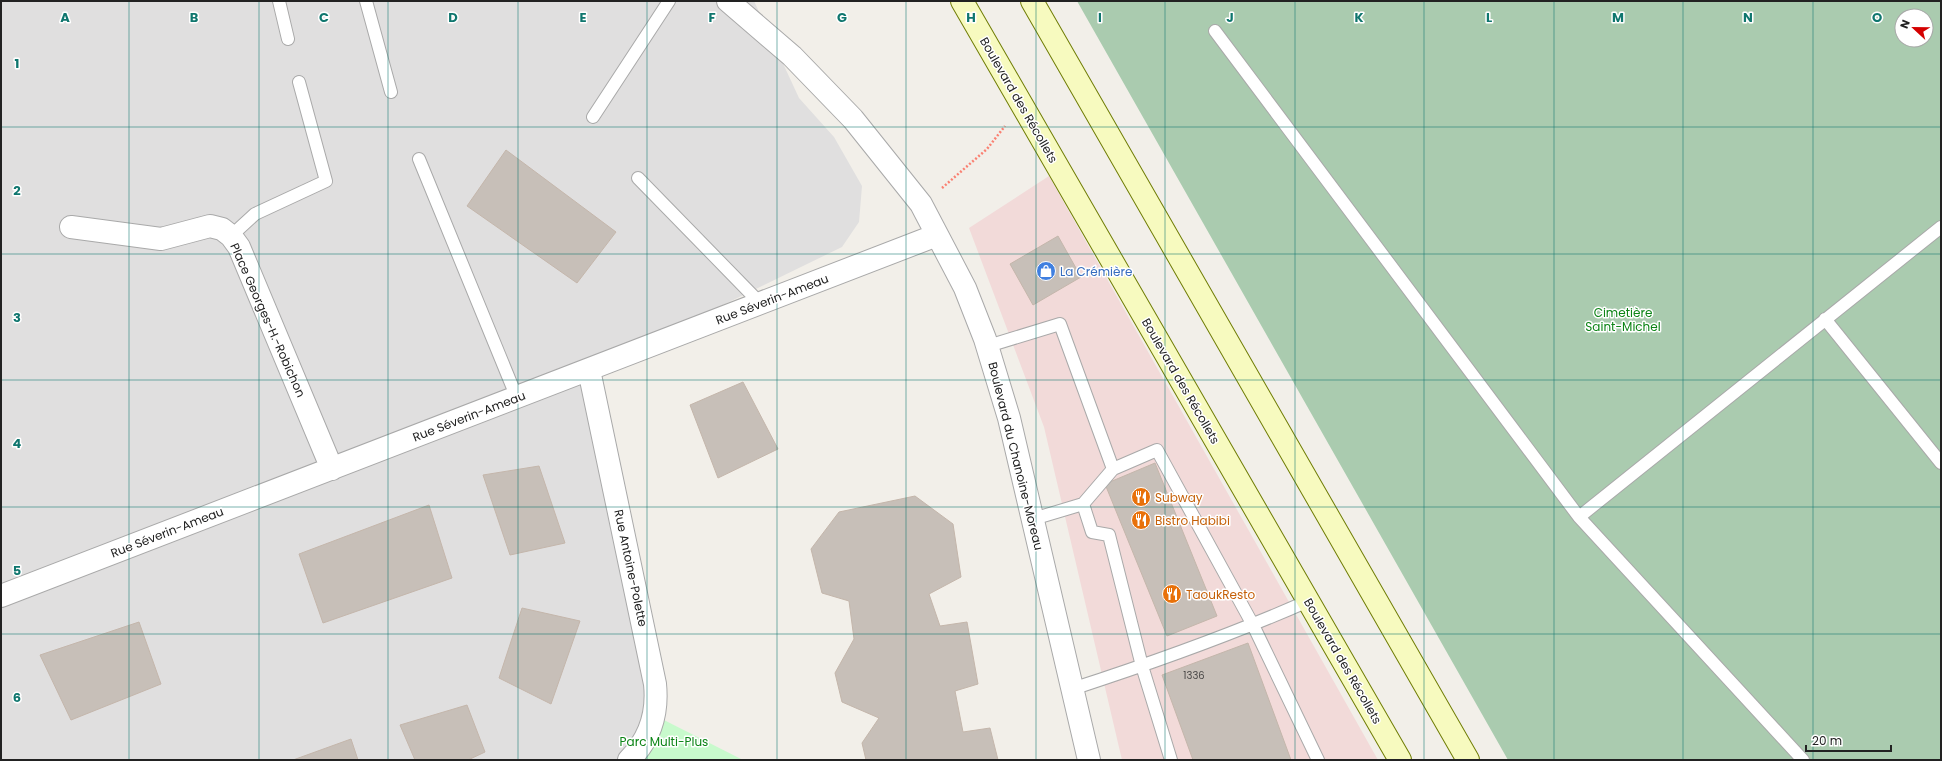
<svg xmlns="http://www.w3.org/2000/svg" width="1942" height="761" font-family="Poppins,sans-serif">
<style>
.residential{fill:#e0dfdf}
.commercial{fill:#f2dad9}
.cemetery{fill:#aacbaf;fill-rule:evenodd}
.park{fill:#c8facc}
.building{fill:#c7bfb8;stroke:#c4b6ab}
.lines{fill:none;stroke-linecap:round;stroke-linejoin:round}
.service-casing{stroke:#a9a9a9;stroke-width:14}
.minor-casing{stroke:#a9a9a9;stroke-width:24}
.secondary-casing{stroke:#707d05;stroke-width:24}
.path{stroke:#fa8072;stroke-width:2.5;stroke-dasharray:2 2;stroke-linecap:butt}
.service{stroke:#fff;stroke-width:12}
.minor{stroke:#fff;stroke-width:22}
.secondary{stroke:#f7fabf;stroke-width:22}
.grid{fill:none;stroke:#0f766e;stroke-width:1;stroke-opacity:0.55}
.labels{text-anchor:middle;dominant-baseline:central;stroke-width:3;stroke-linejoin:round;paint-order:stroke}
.number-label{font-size:10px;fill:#4b4948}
.street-label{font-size:12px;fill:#222;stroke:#fff}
.shop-label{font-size:12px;fill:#366cbe;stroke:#fff;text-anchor:start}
.park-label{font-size:12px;fill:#0c8416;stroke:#fff}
.food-label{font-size:12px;fill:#c56008;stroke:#fff;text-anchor:start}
.grid-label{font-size:13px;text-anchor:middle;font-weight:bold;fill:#0f766e;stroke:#fff;stroke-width:3;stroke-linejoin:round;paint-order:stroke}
</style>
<rect width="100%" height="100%" fill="#f2efe9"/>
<path class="residential" d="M1 1H754L799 98 834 137 862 186 859 222 842 247 585 372 658 717 623 760H1Z"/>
<path class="commercial" d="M1049 176 1378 760H1122L1044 427 969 228Z"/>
<path class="cemetery" d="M1077 1H1941V760H1508ZM1902 16H1926V40H1902Z"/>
<path class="park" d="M658 717 743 760H623Z"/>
<path class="building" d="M506 150 616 232 577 283 467 206Z
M1058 236 1081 277 1033 305 1010 264Z
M743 382 778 449 718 478 690 405Z
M1155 463 1217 616 1167 636 1105 484Z
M539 466 565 543 510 555 483 475Z
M915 496 953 524 961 577 929 594 940 626 967 622 978 684 955 691 963 732 990 728 998 760H866L862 743 879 718 842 702 835 673 854 639 849 601 822 593 811 549 839 512Z
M429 505 452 578 323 623 299 554Z
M522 608 580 621 551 704 499 678Z
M139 622 161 684 71 720 40 655Z
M1248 643 1291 760H1193L1162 675Z
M467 705 485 752 468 760H415L400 725Z
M351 739 358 760H293Z"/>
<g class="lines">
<defs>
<path id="service" d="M279 1 288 39
M366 1 391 92
M1215 31 1579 517 1803 760
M593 117 669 1
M419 159 517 398
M638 178 761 304
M231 236 255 214 326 181 299 82
M1825 319 1941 463
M988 346 1060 324 1113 469 1157 450 1253 625 1318 760
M1083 504 1092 532 1109 535 1142 666 1171 760
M1579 517 1941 227
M1033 519 1083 504 1113 469
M1072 689C1152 663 1231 635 1308 601"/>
<path id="minor" d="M728 1 792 56 853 119 921 204 965 288 985 339 1009 418 1089 760
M71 227 161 239 210 226 222 229 231 236 239 247 332 469
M589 370 655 684C658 713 650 739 629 760
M1 596 937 235"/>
<path id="secondary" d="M962 1 1400 760
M1032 1 1468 760"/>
</defs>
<use href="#service" class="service-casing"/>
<use href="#minor" class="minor-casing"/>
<use href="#secondary" class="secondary-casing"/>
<path class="path" d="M942 188 987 149 1005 126"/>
<use href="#service" class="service"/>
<use href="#minor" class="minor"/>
<use href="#secondary" class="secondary"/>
</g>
<path class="grid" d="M129 1V760M259 1V760M388 1V760M518 1V760M647 1V760M777 1V760M906 1V760M1036 1V760M1165 1V760M1295 1V760M1424 1V760M1554 1V760M1683 1V760M1813 1V760M1 127H1941M1 254H1941M1 380H1941M1 507H1941M1 634H1941"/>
<defs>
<symbol id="shop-disc" viewBox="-11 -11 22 22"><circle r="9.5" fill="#3f7fe0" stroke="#fff"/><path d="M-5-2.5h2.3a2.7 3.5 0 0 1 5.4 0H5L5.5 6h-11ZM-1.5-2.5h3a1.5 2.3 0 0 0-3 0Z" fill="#fff"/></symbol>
<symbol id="restaurant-disc" viewBox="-11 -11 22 22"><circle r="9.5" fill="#e8710a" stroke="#fff"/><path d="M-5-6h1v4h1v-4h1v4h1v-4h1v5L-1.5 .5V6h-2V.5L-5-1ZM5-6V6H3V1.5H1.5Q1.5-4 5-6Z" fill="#fff"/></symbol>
</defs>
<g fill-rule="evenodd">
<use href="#shop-disc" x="1035" y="260" width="22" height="22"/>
<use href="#restaurant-disc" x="1130" y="486" width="22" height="22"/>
<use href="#restaurant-disc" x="1130" y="509" width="22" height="22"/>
<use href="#restaurant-disc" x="1161" y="583" width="22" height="22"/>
</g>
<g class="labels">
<g class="number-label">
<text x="1194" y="675">1336</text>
</g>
<g class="street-label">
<text transform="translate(1019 100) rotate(60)">Boulevard des Récollets</text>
<text transform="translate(772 299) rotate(-21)">Rue Séverin-Ameau</text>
<text transform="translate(268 320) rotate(66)">Place Georges-H.-Robichon</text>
<text transform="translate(1181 381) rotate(60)">Boulevard des Récollets</text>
<text transform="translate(469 416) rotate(-21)">Rue Séverin-Ameau</text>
<text transform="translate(1016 456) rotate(76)">Boulevard du Chanoine-Moreau</text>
<text transform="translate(167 532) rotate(-21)">Rue Séverin-Ameau</text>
<text transform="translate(631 568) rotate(78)">Rue Antoine-Polette</text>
<text transform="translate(1343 661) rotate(60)">Boulevard des Récollets</text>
</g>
<g class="shop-label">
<text x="1060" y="271">La Crémière</text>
</g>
<g class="park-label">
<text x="1623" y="312">Cimetière<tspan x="1623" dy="14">Saint-Michel</tspan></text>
<text x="664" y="741">Parc Multi-Plus</text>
</g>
<g class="food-label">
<text x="1155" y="497">Subway</text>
<text x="1155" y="520">Bistro Habibi</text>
<text x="1186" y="594">TaoukResto</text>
</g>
</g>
<g class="grid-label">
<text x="65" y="22">A</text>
<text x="194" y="22">B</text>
<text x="324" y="22">C</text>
<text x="453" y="22">D</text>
<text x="583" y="22">E</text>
<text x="712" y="22">F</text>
<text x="842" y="22">G</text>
<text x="971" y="22">H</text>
<text x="1100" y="22">I</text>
<text x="1230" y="22">J</text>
<text x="1359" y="22">K</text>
<text x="1489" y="22">L</text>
<text x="1618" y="22">M</text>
<text x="1748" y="22">N</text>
<text x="1877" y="22">O</text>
<text x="17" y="68">1</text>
<text x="17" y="195">2</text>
<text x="17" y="322">3</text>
<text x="17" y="448">4</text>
<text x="17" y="575">5</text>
<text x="17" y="702">6</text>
</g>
<rect width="1942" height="761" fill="none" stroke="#222222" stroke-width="4"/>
<g transform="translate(1914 28) rotate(292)"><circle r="19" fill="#ffffff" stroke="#a7a7a7"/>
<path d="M0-3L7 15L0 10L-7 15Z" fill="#d40000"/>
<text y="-6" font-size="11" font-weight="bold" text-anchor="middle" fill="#222222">N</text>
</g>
<path d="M1806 745v6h85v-6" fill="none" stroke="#222222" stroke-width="2"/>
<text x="1812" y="745" font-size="12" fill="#222222" stroke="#ffffff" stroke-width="3" paint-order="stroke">20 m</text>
</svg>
